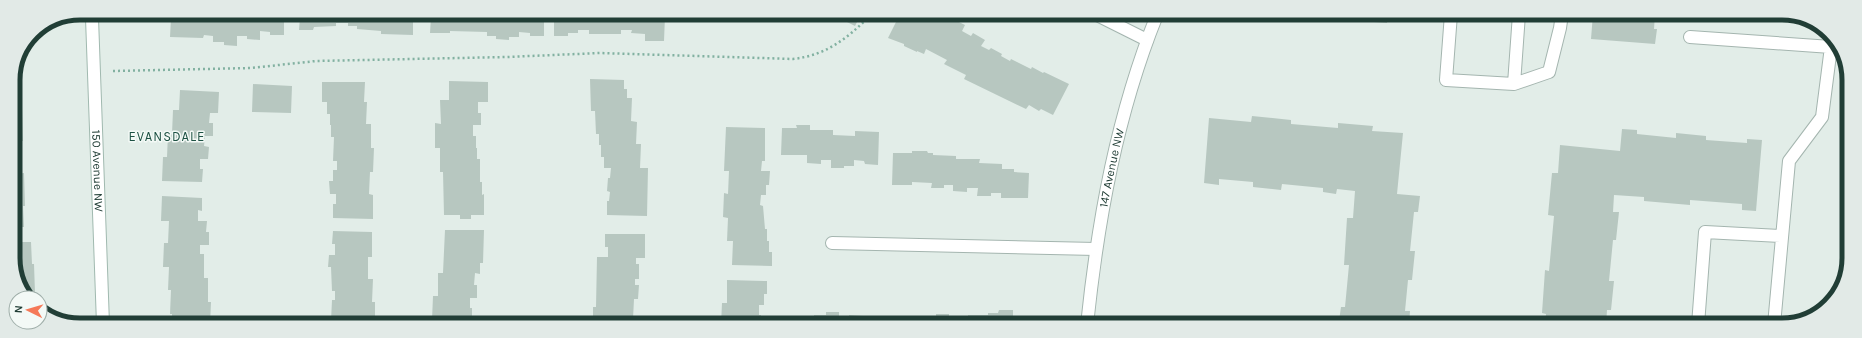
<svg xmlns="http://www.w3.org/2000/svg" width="1862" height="338" font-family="Karla,sans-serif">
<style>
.building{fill:#b7c7c0}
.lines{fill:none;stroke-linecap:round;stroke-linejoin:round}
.lane-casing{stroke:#a4b5af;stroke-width:14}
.street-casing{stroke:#a4b5af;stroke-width:14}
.secondary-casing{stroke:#a0b9af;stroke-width:14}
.path{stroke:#82b1a1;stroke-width:2.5;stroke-dasharray:2 3;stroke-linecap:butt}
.lane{stroke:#fff;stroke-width:12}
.street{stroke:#fff;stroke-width:12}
.secondary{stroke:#fff;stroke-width:12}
.labels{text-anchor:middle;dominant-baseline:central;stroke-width:3;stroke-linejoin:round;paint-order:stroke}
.street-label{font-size:12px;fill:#213e36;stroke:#f3f9f6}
.neighbourhood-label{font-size:13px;letter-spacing:1px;fill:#1d5143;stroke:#f3f9f6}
.rim{fill:none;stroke:#213e36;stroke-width:5}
</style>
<rect width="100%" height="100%" fill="#e2ede8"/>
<path class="building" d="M1593 14H1655L1654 29H1657L1655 44 1591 39Z
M1337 15H1388L1387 23 1336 19Z
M665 16 664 41H645V34L631 33 632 30H621V34H589V30H578V33H568V36H554V17Z
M835 16H860L855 26Z
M899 16H934L942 19 943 17 952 21 953 19 965 25 962 31 971 36 973 33 985 40 981 46 989 50 991 48 1002 54 1001 56 1010 61 1011 59 1031 69 1032 67 1043 73 1044 72 1069 84 1053 115 1041 109 1039 111 1029 105 1026 109 964 79 966 75 944 64 947 60 926 49 924 54 917 51V52L904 46V44L888 38Z
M284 17V35H270V32L260 31V40L247 39V36H237V46L224 45V42H213V36L204 35 203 38 170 37 171 18Z
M300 17H413V35L381 34V31L357 29V26H348V23H336V26L314 27 313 30H299Z
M431 17H544V36H530V33L519 32V37H509V40L496 39V36H487V32L450 31V33H430Z
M19 55V76H14L18 55Z
M590 79 624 80V89H627V98H632L631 121 637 122 636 144H641L640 168H648L647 216 607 215V201H609L610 192 607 191 608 178H610L611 168H604V157H601V145H599V134H596L595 111H591Z
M449 81 488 82V102H478V113H481V125H473V136H476V148H477V159H480V182H482V195L484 194V215H471V219H460V215H444L443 172H440V148H435V123L441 124 440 100H449Z
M322 82H365L364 102H367L366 124H371V148H374L373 172H370L369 194 373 195V219L333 218V204H336V194H330L329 181H333V170H337V161H333L334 137H331V125H330V114H327V102H322Z
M253 84 292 86 291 113 252 112Z
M180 90 219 92 218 113H210L209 123H213V136H205L204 146 209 147 208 159H200V169H203L202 182 162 181 163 157H167L168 134H172L173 110H179Z
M13 109H22L23 141H20L21 161 14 162Z
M1252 116 1291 120V124L1338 128V123L1373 126 1372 131 1403 133 1397 194 1420 196 1418 212H1414L1410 251H1415L1412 280H1408L1405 311H1410L1409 325H1381L1339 321 1341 307H1345L1349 265H1344L1347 218H1353L1355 191 1337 189 1336 194 1323 192V188L1282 184 1281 190 1253 187V182L1219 179V185L1204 183 1209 118 1251 122Z
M796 125H810V130H833V135L855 136V131L879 132 878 165 865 164 864 161 854 160V166H844V168H831V160H821V164L807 163V155H781L782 128H797Z
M726 127 765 128V161H762L761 171H770L769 185H766V195H761L760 205 763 206 765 229H767V241H769V252H772V266L732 265 733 241H727L728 218 723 217 724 193 728 194 729 171H724Z
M1622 129 1637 130V134L1676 138V133L1706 136V140L1747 143V139L1762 140 1756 211 1742 210V204L1690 200V205L1644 201V197L1614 195 1613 212H1619L1616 240H1613L1609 281H1614L1611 310H1607L1606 325H1545L1546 314 1542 313 1545 270 1549 271 1554 216 1548 215 1552 173H1558L1560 145 1620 151Z
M912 151H927L928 153H933V155L956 156V159H980L979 163 1002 164V169H1014V172L1029 173 1028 198H1001V193H991V196H977L978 188H967V192L953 191V185H944V188H931L932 183 912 182V185H892L893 153H912Z
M24 173 25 206H23L24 227H15L14 174Z
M162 196 202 198V211L198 210V221H207L206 232H209V245H200V254H204V278H208V302H211L210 324H172V314H170L171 290H168L169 267H163L164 243H168L169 221H161Z
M445 230H484L483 263H480V274L475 273 474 285H477V298H470V308H472V319L474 320V325H437V320H432L433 296H438V273H443Z
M333 231 372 232V257H368V279H373L372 302H375V316H371V322H366V324H327V321H331L332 300H335V291H332L331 267H328L329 255H335V244H332Z
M605 234H645V258H636V264H639V279H635V285H639L638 299H634L633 319 638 320V325H601V320H593V307H596L597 257H608V247H605Z
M15 242H31L32 264H34L35 293 26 294 15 275Z
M727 280 767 281V294H764V305H759V315H761V325H721L722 303H727Z
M999 310H1013V325H925V317H936V314H949V318H968V315H988V313H998Z
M826 312H839V318L849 319V315L863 316 862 325H788L789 317 814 318V315H826Z
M872 321 886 322V325H872Z
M901 322H915V325H901Z"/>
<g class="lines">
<defs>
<path id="lane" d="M1451 14 1446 80 1514 84 1549 72 1560 28 1562 14
M1097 15 1147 40
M1690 37 1831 47 1832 39
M1514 84 1519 14
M832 243 1096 249
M1698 325 1705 232 1781 236
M1774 325 1789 161 1822 117 1831 47"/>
<g id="street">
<path id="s1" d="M1087 325C1098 219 1117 114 1157 15"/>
</g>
<g id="secondary">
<path id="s2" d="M92 18 103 324"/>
</g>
</defs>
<use href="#lane" class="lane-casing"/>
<use href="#street" class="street-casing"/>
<use href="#secondary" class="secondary-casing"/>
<path class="path" d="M113 71 251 68 316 61 507 57 600 53 793 59C827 55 846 39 870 16"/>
<use href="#lane" class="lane"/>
<use href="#street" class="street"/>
<use href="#secondary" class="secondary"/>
</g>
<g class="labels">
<g class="street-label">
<text stroke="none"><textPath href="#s1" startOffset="159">147 Avenue NW</textPath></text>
<text stroke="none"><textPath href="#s2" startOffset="153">150 Avenue NW</textPath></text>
</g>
<g class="neighbourhood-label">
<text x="167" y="136">EVANSDALE</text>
</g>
</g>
<path d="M0 0H1862V338H0ZM80 20H1782A60 60 0 0 1 1842 80V258A60 60 0 0 1 1782 318H80A60 60 0 0 1 20 258V80A60 60 0 0 1 80 20Z" fill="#e2eae7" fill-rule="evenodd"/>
<path class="rim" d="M80 20H1782A60 60 0 0 1 1842 80V258A60 60 0 0 1 1782 318H80A60 60 0 0 1 20 258V80A60 60 0 0 1 80 20Z"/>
<g transform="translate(28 310) rotate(275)"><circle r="19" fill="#f3f9f6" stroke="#9faea9"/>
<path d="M0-3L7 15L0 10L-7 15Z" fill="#f57958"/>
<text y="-6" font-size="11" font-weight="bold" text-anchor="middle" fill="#213e36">N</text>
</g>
</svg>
